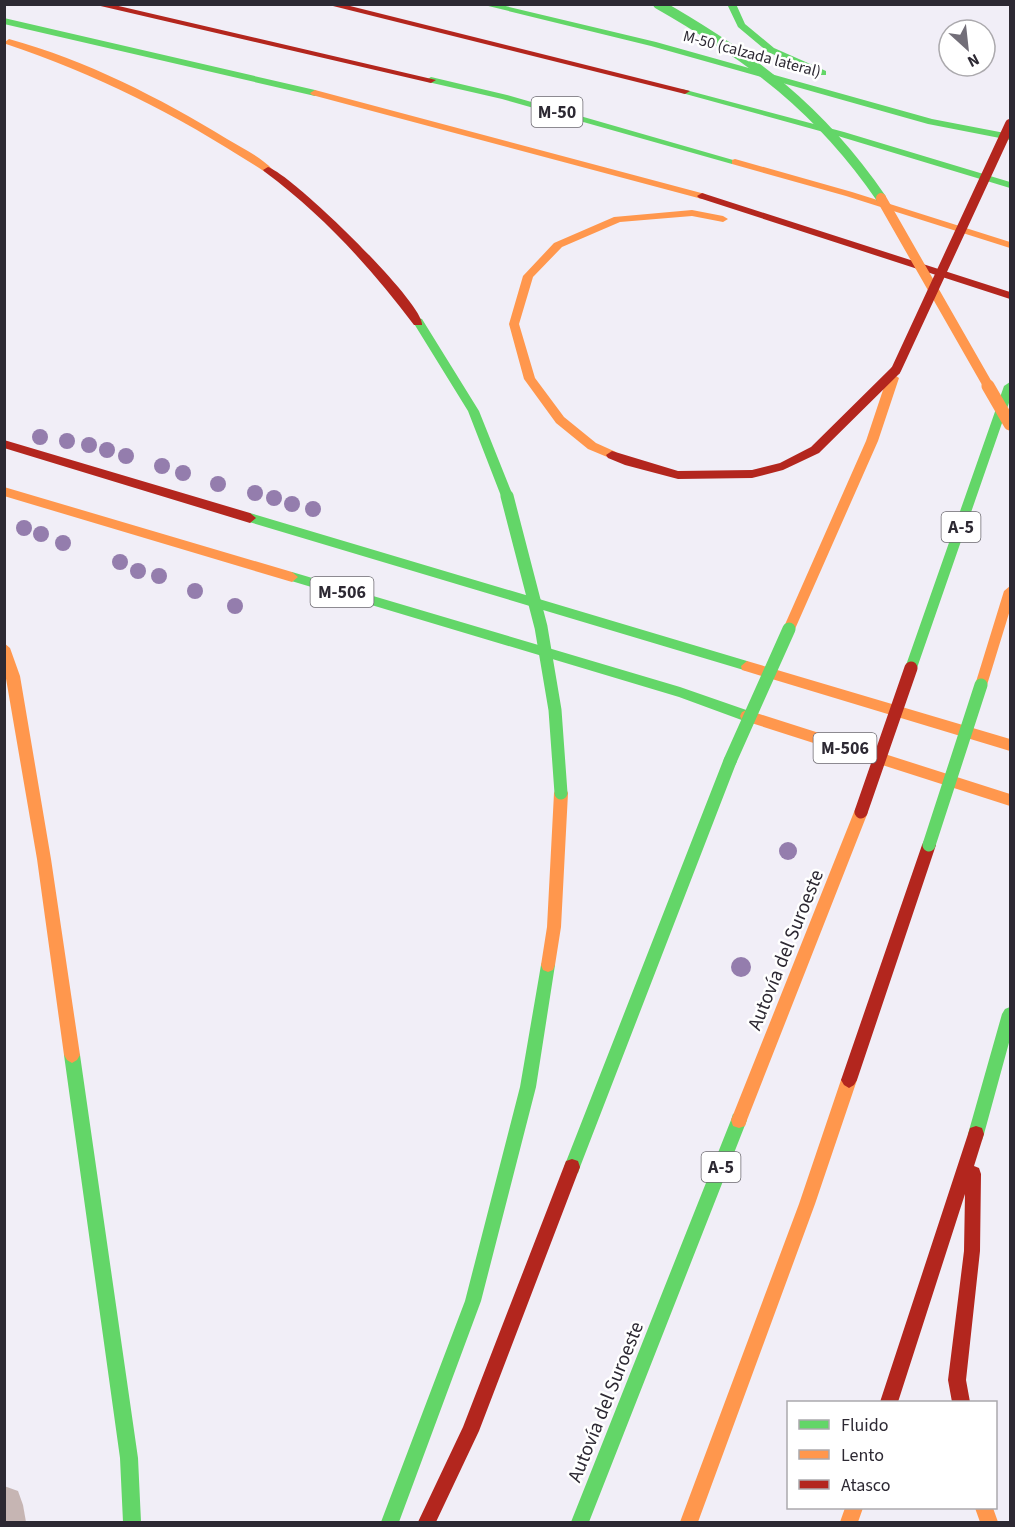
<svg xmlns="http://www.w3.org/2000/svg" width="1015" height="1527" font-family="'Source Sans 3',sans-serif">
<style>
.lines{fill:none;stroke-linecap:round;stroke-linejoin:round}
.street{fill:#c6b5b3;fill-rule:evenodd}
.fast{fill:#63d668;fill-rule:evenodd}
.slow{fill:#ff974d;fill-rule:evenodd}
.jam{fill:#b3261e;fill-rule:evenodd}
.fast-bridge-far1{stroke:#63d668;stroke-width:10}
.fast-bridge{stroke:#63d668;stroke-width:13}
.slow-bridge-far1{stroke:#ff974d;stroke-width:10}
.slow-bridge{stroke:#ff974d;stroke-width:13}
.jam-bridge-far1{stroke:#b3261e;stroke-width:10}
.jam-bridge{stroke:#b3261e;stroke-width:13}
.tree{fill:#947dad}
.labels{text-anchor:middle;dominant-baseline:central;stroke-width:5;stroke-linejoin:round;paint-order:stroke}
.far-street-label{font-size:16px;fill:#2d2933;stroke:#fff}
.shield{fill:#fff;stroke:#6c6970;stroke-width:1.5}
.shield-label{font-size:18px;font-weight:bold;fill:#2d2933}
.street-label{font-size:20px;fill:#2d2933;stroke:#fff}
</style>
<rect width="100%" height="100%" fill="#f1eef7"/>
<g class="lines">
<path class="street" d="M4 1486 18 1491 23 1505 26 1522H4Z"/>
<path class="fast" d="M480 4H497L656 42 932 119 1010 134V140L928 124 651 46Z
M727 4H736L745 24 774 48 826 71V75H820L768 52 738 27Z
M4 18 315 90 320 93 315 96 4 24Z
M431 77 507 95 740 162 732 164 502 99 428 82 426 80Z
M682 89 844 132 1010 182V188L838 136 682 93Z
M418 318 422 319 479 411 513 496 511 499 507 500 501 496 468 411 413 322Z
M1010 382V400L917 668 916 672H906L905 668 1004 386Z
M250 513 747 661 753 666 747 671 246 521 244 518Z
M292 572 680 687 752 712 754 716 752 720 747 722 679 697 288 580 286 577Z
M730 755 735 757 737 761 580 1167 578 1173 572 1175 566 1173 564 1167 723 761 725 757Z
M548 958 553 960 555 965 536 1087 481 1301 399 1522H381L465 1301 520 1087 541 965 543 960Z
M1010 1007V1039L984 1134 982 1140 976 1142 970 1140 968 1134 1002 1014 1005 1009Z
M72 1047 77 1050 80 1055 138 1458 141 1522H123L120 1458 64 1055 67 1050Z
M739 1112 745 1114 747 1120 589 1522H571L731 1120 733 1114Z"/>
<path class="slow" d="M9 39C86 60 160 98 227 139 242 148 261 157 273 170L271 172H265C183 118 99 75 6 44L5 42Z
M315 90 705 194 707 196 702 199 312 95 310 93Z
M735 159 852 192 1010 242V248L846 196 732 164V160Z
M692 210 723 216 728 219 723 222 692 216 620 222 562 247 533 277 519 324 535 378 564 417 596 443 616 452 618 455 612 459 588 449 556 423 524 379 509 324 523 276 554 243 614 217Z
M893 374 899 378 878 441 795 629 789 634 785 633 783 629 866 441 887 378Z
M4 487 292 572 298 577 292 582 4 496Z
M1010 586V610L987 685 986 689H976L975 685 1004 591Z
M4 643 10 648 20 676 51 859 80 1055 77 1060 72 1063 67 1060 64 1055 37 859 4 667Z
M747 661 1010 739V751L742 670 741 666Z
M747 710 1010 794V806L742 720 740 716 742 712Z
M561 787 566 789 568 793 561 927 555 965 553 970 548 972 543 970 541 965 547 927 554 793 556 789Z
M861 806 866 808 868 812 747 1120 745 1126 739 1128 733 1126 731 1120 854 812 856 808Z
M849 1072 854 1075 857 1080 815 1204 698 1522H680L799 1204 841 1080 844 1075Z
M845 1508H863L858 1522H840Z
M975 1508H993L998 1522H980Z"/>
<path class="jam" d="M92 4H110L436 80 431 83Z
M325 4H342L690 91 685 94Z
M268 167C294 176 425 304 422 325H414C370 267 323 215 265 172L263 170Z
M702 193 1010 292V299L699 198 697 196Z
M896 366 900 367V373L819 453 783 470 752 478 678 479 625 465 608 458 606 455 612 451 678 471 752 470 780 463 811 447 892 367Z
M4 440 250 513 256 518 250 523 4 448Z
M929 839 934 841 936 845 857 1080 854 1085 849 1088 844 1085 841 1080 922 845 924 841Z
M976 1126 982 1128 984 1134 974 1166 979 1168 981 1174 980 1251 966 1380 970 1402H952L948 1380 964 1251 965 1194 898 1402H880L968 1134 970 1128Z
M572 1159 578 1161 580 1167 479 1431 436 1522H418L463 1427 566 1161Z"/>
<path class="fast-bridge-far1" d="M658 4C751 57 820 109 881 198"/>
<path class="fast-bridge" d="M507 496 541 627 555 710 561 793
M730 761 789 629
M929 845 981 685"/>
<path class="slow-bridge-far1" d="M881 198 989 387"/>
<path class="slow-bridge" d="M988 386 1010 424"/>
<path class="jam-bridge-far1" d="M896 370 1010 124"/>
<path class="jam-bridge" d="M861 812 911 668"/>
</g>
<g class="tree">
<circle cx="40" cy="437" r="8"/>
<circle cx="67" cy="441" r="8"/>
<circle cx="89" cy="445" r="8"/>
<circle cx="107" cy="450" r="8"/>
<circle cx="126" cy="456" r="8"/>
<circle cx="162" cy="466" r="8"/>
<circle cx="183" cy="473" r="8"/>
<circle cx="218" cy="484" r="8"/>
<circle cx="255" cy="493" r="8"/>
<circle cx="274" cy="498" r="8"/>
<circle cx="292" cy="504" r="8"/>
<circle cx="313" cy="509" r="8"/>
<circle cx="24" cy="528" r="8"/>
<circle cx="41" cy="534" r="8"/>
<circle cx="63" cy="543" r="8"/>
<circle cx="120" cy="562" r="8"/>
<circle cx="138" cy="571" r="8"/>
<circle cx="159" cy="576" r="8"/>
<circle cx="195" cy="591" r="8"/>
<circle cx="235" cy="606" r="8"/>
<circle cx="788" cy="851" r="9"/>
<circle cx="741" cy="967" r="10"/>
</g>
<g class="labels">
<g class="far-street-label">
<text transform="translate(752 54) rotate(15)">M-50 (calzada lateral)</text>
</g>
<g class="shield">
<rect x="531.5" y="97" width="51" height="30" rx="4.5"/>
<rect x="941.5" y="512" width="39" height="30" rx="4.5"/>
<rect x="310.5" y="577" width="63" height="30" rx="4.5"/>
<rect x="813.5" y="733" width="63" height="30" rx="4.5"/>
<rect x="701.5" y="1152" width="39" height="30" rx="4.5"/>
</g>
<g class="shield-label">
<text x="557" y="112">M-50</text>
<text x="961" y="527">A-5</text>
<text x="342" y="592">M-506</text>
<text x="845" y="748">M-506</text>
<text x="721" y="1167">A-5</text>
</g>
<g class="street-label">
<text transform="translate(786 950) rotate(-68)">Autovía del Suroeste</text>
<text transform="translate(606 1402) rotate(-68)">Autovía del Suroeste</text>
</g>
</g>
<rect width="1015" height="1527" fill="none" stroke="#2d2933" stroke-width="12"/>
<rect x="787" y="1401" width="210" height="108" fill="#ffffff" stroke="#aba9ad" stroke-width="1.5"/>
<rect x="799" y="1420" width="30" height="9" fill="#63d668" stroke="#aba9ad" stroke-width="1.5"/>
<text x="841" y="1431" font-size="18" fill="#2d2933">Fluido</text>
<rect x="799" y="1450" width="30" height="9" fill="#ff974d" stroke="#aba9ad" stroke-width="1.5"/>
<text x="841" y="1461" font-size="18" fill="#2d2933">Lento</text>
<rect x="799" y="1480" width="30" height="9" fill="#b3261e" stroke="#aba9ad" stroke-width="1.5"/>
<text x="841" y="1491" font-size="18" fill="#2d2933">Atasco</text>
<g transform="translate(967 48) rotate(153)"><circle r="28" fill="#ffffff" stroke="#aba9ad" stroke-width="1.5"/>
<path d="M0-4.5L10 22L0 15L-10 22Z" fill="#726e78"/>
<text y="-9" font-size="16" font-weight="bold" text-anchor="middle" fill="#2d2933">N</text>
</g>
</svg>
